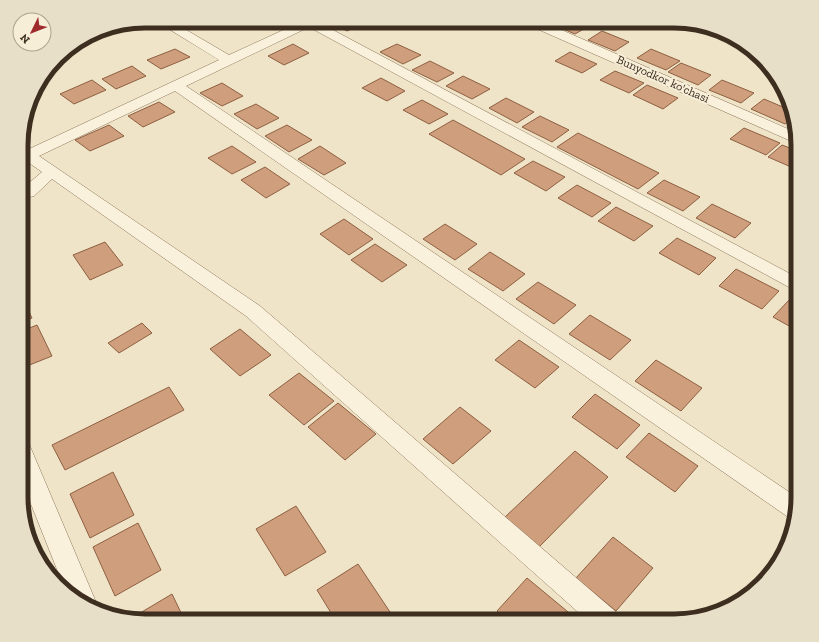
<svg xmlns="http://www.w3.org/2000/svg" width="819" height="642" font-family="'Zilla Slab',serif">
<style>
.building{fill:#cf9f7d;stroke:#8d5f41}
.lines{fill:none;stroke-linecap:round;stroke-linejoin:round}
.street-casing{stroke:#8d765c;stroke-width:1}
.street{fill:#faf1dc;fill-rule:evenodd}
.labels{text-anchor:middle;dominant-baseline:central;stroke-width:4;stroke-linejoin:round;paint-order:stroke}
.far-street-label{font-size:12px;fill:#3d2e20;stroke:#f7eed8}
.rim{fill:none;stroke:#3d2e20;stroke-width:5}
</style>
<rect width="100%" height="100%" fill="#f0e4c8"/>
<path class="building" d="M180 21H207L191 27Z
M352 21 365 23 347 31 339 27Z
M553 21H577L589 26 575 34 549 23Z
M602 31 629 42 615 51 588 40Z
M96 33 100 35 78 43Z
M293 44 309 53 284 65 268 56Z
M397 44 421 55 403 64 380 52Z
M175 49 190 57 161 69 147 60Z
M651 49 680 61 666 70 637 58Z
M570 52 597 64 582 73 555 61Z
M430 61 454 73 437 82 412 70Z
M681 63 711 75 698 85 668 72Z
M132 66 146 76 116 89 102 79Z
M615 71 644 83 629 93 600 80Z
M463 76 490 89 472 99 446 86Z
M381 78 405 91 387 101 362 88Z
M92 80 106 90 74 104 60 94Z
M722 80 754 93 741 103 709 90Z
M222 83 243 96 222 106 200 93Z
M647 85 678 98 663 109 633 95Z
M506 98 534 112 517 123 489 108Z
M764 99 790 110 792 118 785 124 751 109Z
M422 100 448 114 429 124 403 110Z
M159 102 175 112 143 127 128 116Z
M256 104 279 118 257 129 234 114Z
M540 116 569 130 552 142 522 127Z
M453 120 525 159 501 175 429 134Z
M109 125 124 136 90 151 75 140Z
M287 125 312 140 289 152 265 136Z
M744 128 780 143 766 155 730 139Z
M578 133 659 173 638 189 557 147Z
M782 145 798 151V170L768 157Z
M232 146 256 162 232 174 208 158Z
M320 146 346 163 324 175 298 159Z
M533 161 565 177 546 191 514 173Z
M265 167 290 184 266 198 241 180Z
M664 180 700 197 683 211 647 193Z
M577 185 611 203 592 217 558 198Z
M712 204 751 223 735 238 696 218Z
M616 207 653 226 634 241 598 221Z
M344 219 373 239 349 255 320 234Z
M445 224 477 244 455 260 423 239Z
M677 238 716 258 699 275 659 253Z
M105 242 123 265 90 280 73 255Z
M375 244 407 265 382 282 351 260Z
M490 252 525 274 503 291 468 269Z
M736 269 779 291 762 309 719 286Z
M538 282 576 305 554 324 516 299Z
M22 298 32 318 22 322Z
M790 299 798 303V331L773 317Z
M590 315 631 340 610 360 569 334Z
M142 323 152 333 119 353 108 343Z
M37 325 52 356 22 368V331Z
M240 329 271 355 240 376 210 349Z
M519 340 559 367 535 388 495 360Z
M656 360 702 388 681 411 635 381Z
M299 373 334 401 304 425 269 395Z
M169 387 184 410 65 470 52 445Z
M595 394 640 425 617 449 572 417Z
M338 403 376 434 345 460 308 427Z
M460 407 491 431 453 464 423 439Z
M649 433 698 466 675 492 626 457Z
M575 451 608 477 539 547 505 517Z
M113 472 134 515 90 538 70 494Z
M296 506 326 552 285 576 256 529Z
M138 523 161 570 115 596 93 547Z
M613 537 653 568 616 611 576 578Z
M358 564 392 615 384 621H336L317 590Z
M527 578 579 621H507L497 611Z
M172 594 185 621H137L130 619Z"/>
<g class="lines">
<defs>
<path id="street" d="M156 21H171L229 55 303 21H319L318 22 798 278V292L309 27 186 86 798 498 794 520 788 517 175 91 39 156 260 306 616 612 620 621H588L246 316 52 179 34 196 22 199V189L42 172 22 158V148L27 150 219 60Z
M524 21H541L795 132 797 142 791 141 526 24Z
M21 442 29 444 32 451 96 602 93 609 66 592 21 479Z"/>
</defs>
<use href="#street" class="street-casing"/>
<use href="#street" class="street"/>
</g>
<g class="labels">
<g class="far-street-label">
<text transform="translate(663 79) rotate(24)">Bunyodkor ko'chasi</text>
</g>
</g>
<path d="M0 0H819V642H0ZM145 28H674A117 117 0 0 1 791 145V497A117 117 0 0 1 674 614H145A117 117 0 0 1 28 497V145A117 117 0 0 1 145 28Z" fill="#e8dfc9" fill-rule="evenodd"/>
<path class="rim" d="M145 28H674A117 117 0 0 1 791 145V497A117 117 0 0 1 674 614H145A117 117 0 0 1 28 497V145A117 117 0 0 1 145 28Z"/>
<g transform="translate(32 32) rotate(227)"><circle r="19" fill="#f7eed8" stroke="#ada18e"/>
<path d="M0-3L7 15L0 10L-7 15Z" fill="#9e2a2b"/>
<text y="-6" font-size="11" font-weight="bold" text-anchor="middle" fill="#3d2e20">N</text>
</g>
</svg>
